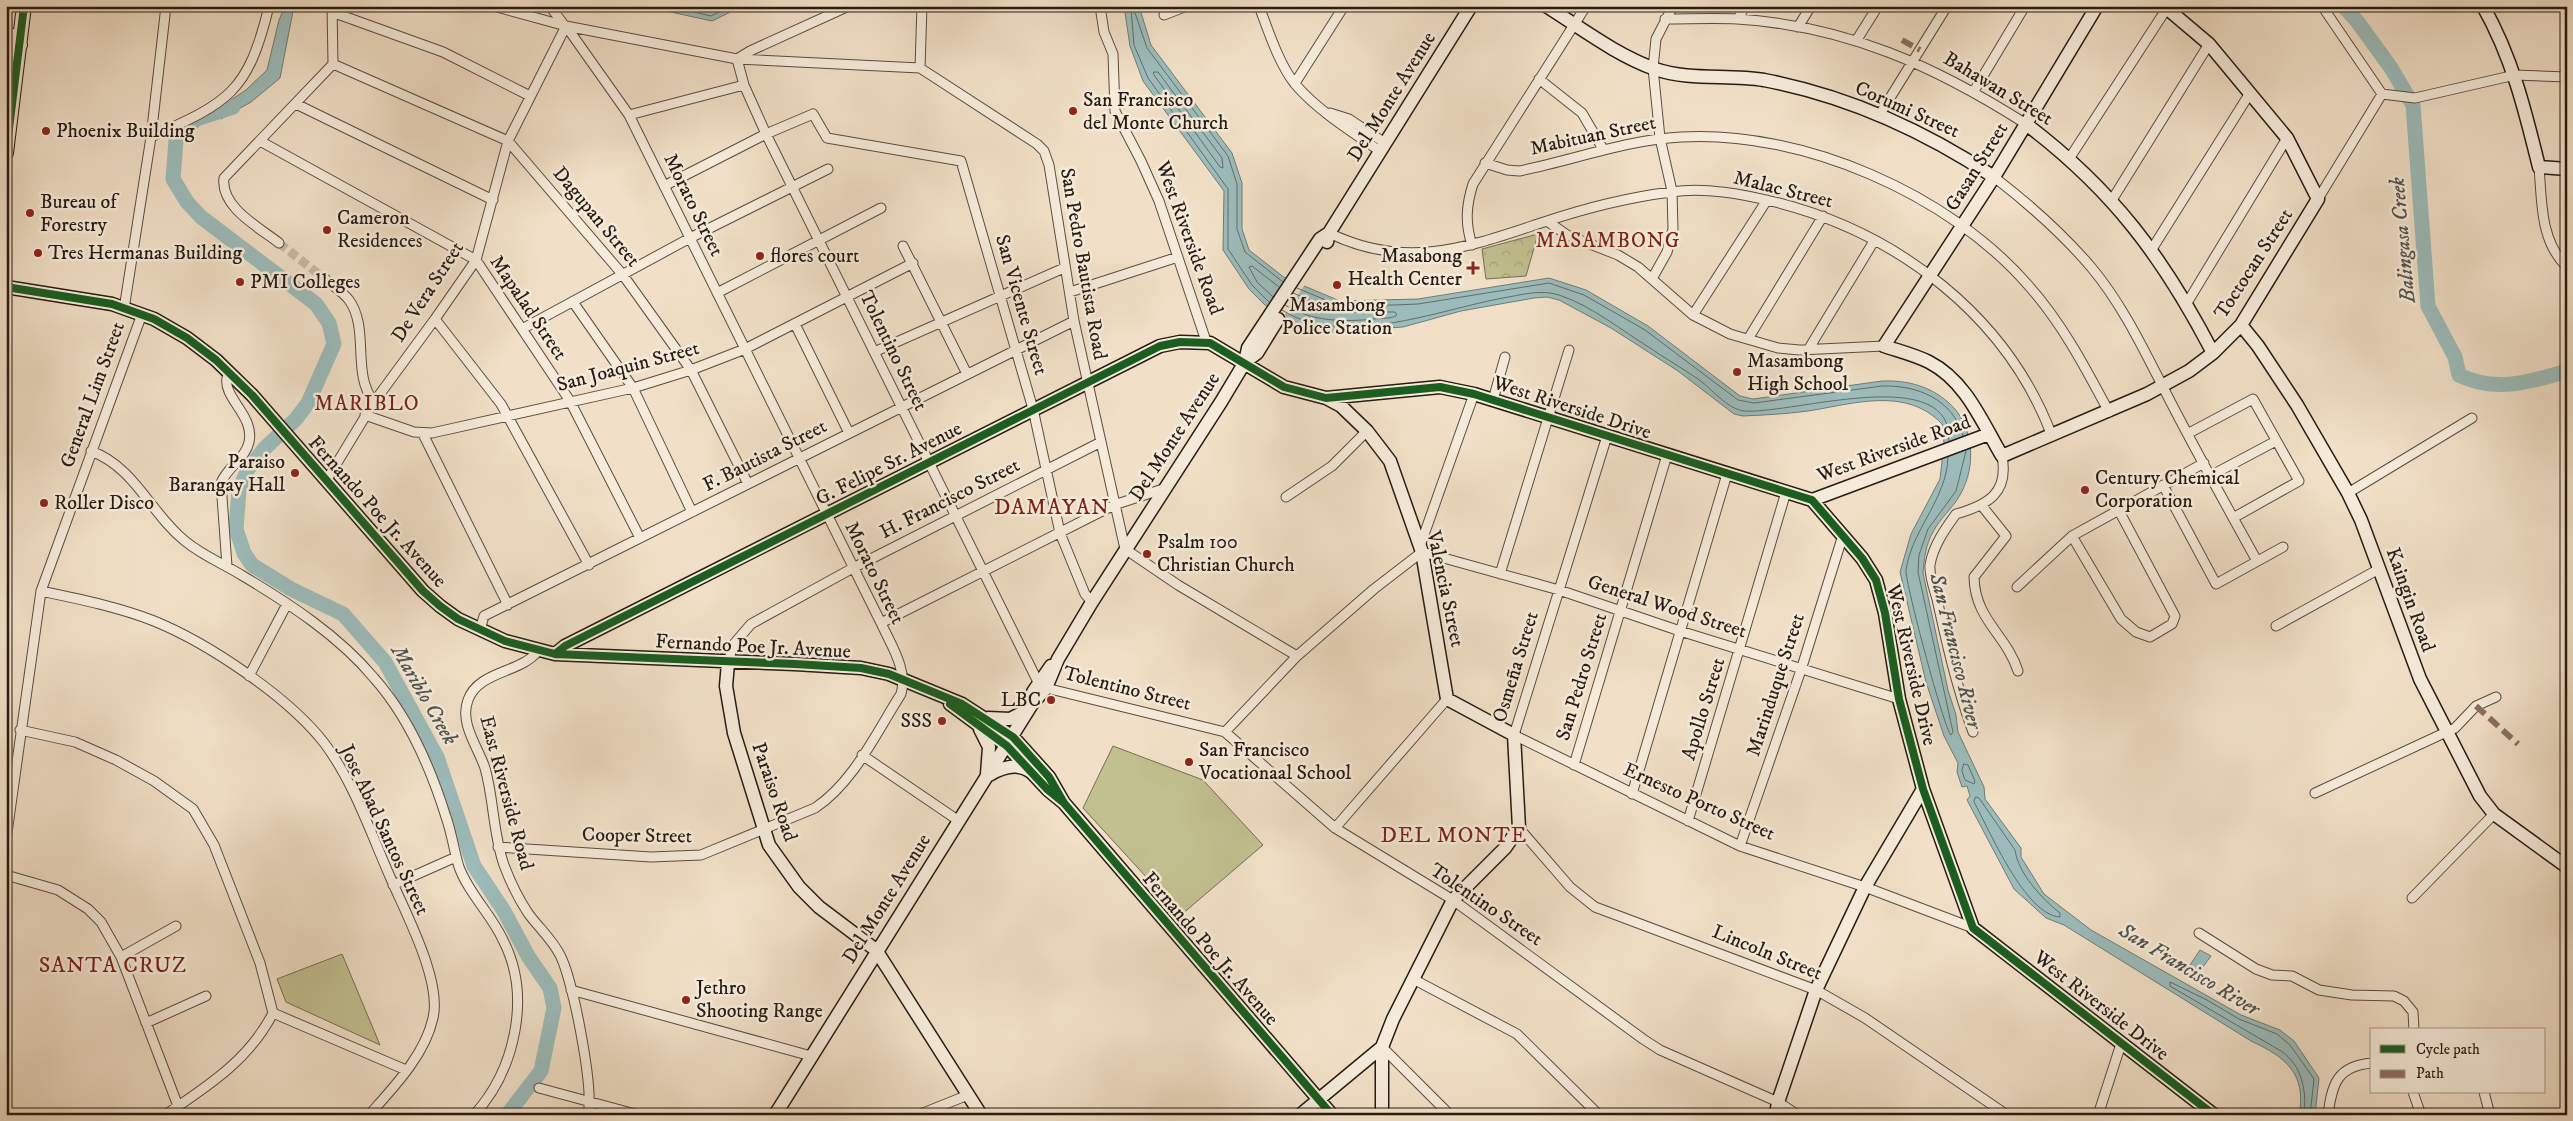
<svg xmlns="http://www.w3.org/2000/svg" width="2573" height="1121" font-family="'IM FELL DW Pica',serif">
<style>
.grass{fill:#c2c090;stroke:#746e52}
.forest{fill:url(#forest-crowns);stroke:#746e52}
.water{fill:#9cbcbb;stroke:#6d7c78}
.pier{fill:#f1e0c7}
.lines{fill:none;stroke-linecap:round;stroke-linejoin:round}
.shore{stroke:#626c67;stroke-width:1}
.river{stroke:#9cbcbb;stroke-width:15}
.street-tunnel{stroke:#c9b9a3;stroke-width:9;stroke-dasharray:9 4.5;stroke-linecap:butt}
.street-casing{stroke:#5a4c40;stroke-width:11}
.secondary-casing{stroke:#271b13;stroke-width:15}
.primary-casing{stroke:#271b13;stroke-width:16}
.street{stroke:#f6ebdb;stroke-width:9}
.secondary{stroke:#f6ebdb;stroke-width:12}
.primary{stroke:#f1e0c7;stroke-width:14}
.quiet{stroke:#8d6e63;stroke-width:6;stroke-dasharray:12 6;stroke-linecap:butt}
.cycleway-casing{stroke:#f6ebdb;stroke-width:11}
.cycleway{stroke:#1b5e20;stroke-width:8}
.poi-dot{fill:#8f2418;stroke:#f6ebdb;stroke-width:2}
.labels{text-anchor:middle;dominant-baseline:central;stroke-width:5;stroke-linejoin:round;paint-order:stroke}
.street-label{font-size:20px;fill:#271b13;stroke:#f6ebdb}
.poi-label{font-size:20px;fill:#271b13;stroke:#f6ebdb;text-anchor:start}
.water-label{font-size:21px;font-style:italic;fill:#50534e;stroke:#f6ebdb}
.neighbourhood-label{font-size:21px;letter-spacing:1px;fill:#7a1f14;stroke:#f6ebdb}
.quarter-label{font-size:22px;letter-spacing:1px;fill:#7a1f14;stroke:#f6ebdb}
</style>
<defs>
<pattern id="forest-crowns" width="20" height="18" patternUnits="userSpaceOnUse" patternTransform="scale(1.25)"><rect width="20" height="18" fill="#c2c090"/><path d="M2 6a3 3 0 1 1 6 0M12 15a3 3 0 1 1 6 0" fill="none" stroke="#a7a47b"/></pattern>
</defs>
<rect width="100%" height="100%" fill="#f1e0c7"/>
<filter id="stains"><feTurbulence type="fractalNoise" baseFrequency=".004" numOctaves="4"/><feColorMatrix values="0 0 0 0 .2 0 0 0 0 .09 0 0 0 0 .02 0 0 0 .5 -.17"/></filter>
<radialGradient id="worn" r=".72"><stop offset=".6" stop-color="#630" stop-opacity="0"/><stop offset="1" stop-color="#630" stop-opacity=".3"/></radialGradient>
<path class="grass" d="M1113 746 1203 780 1263 845 1181 915 1083 808Z
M342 954 380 1045 286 1002 277 979Z"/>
<path class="forest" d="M1538 234 1526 276 1486 279 1482 249Z"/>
<path class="water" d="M285 6H294L280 78 251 102 221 119 213 112 246 90 267 70 279 20Z
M643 6H743L712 21Z
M1124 6H1139L1151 45 1232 153 1242 183V229L1249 250 1285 278 1340 301 1418 299 1549 278 1586 290 1648 326 1740 396 1753 399 1882 381C1907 380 1930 386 1949 403 1974 425 1977 466 1960 495 1953 508 1940 518 1933 532 1926 544 1924 559 1923 573L1948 690 1956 715 1958 732 1984 787 1985 799 2021 848V857L2044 894 2091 930 2241 1015 2280 1030 2294 1041 2319 1078 2315 1115H2299C2307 1073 2285 1057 2251 1041L2064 925 2046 918 2014 889 1967 800 1970 796 1967 786 1962 787 1957 772 1958 763 1944 736 1926 682 1900 572 1911 534 1940 479 1944 443 1942 424C1906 386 1853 404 1808 411 1786 414 1764 415 1743 416L1734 414 1678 371 1611 328 1559 300 1547 297 1534 298 1461 311 1403 327 1333 332 1309 328 1290 321 1265 305 1249 289 1223 250 1224 191 1143 81 1130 46Z
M2200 950 2211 956 2200 971 2190 965Z"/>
<path class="pier" d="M1290 277 1306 283 1282 319 1268 310Z"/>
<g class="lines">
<path class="shore" d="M667 6 711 16 731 6
M1154 72H1158L1222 158 1223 168 1220 167 1154 75Z
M1297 288 1340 306 1394 305 1418 304 1549 283 1584 295 1645 330 1738 400 1754 403 1882 386C1917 385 1953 399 1963 436
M1273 297 1257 282 1249 267 1252 266 1279 287
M1269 302 1252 285 1228 249V189L1148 78 1134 45 1131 9 1134 10 1147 48 1228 156 1237 184V229L1245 252 1283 282
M1285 305C1312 322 1344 322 1374 319 1382 318 1392 319 1397 315L1395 312H1339L1293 293
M1282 310C1342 349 1438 310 1503 298 1521 295 1540 289 1559 295 1592 306 1621 330 1650 348 1666 359 1682 368 1698 379 1711 388 1727 409 1744 411 1789 414 1923 371 1946 422 1948 427 1948 435 1949 441
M1948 457C1947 499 1912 529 1906 570 1905 582 1944 729 1951 735L1953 732 1918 572 1919 555 1928 529 1956 491 1966 451
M1964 764 1968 765 1975 781 1974 784 1965 780 1962 771Z
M1976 797 1979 798 2015 850C2018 873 2042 899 2060 913V917C2025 915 1990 831 1974 802Z
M2304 1115C2307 1091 2302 1065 2281 1051L2170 986V982L2207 1000 2239 1019 2277 1034 2290 1045 2314 1079 2310 1115"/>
<path class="river" d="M2343 6 2357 21 2391 68 2413 105 2428 306 2455 357 2459 375C2495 393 2531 382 2567 371
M233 107 196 119 176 140 173 179 187 202 201 217 316 304 329 323 334 344 308 403 296 419 265 448 248 469 239 490 236 529 244 553 252 565 291 589 343 614 385 662 437 757 474 866 504 911 528 956 550 988 554 1008 541 1071 507 1115"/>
<path class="street-tunnel" d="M279 243 325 279"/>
<defs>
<path id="street" d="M493 6 566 26 737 59 920 68 1037 144 1044 151 1049 165 1074 321 1125 549 1178 585 1297 656
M550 6 564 25
M849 6 750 51 737 59 744 85 766 134 1038 682
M1100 6 1104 32 1113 54 1115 111 1141 161 1159 201 1206 341
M1259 6C1268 30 1279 64 1295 84 1317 110 1352 132 1380 151
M2322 6 2382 94 2415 98 2515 75 2567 77
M332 12 443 52 530 96
M1164 15 1187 6
M1665 19C1689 19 1714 18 1737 19 1847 26 1935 66 2026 124
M1738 19 1745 6
M1798 27 1811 6
M1856 41 1878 6
M333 64 508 141 623 275 691 370 748 484
M920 68 922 6
M1539 79 1582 113 1603 149
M1295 83 1344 6
M1974 91 2025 6
M296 104 493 200
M1330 113 1349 119 1385 143
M1880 114 1947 6
M629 115 744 85
M151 137C229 102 248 93 269 6
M260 141 476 260 570 401 640 538
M2069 159 2167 8
M1485 163 1507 170 1519 171C1574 160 1625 140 1681 137 1802 130 1949 194 2028 285 2062 323 2085 367 2109 412
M2539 167C2542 202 2540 241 2567 267
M1994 177C2029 204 2062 233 2091 267 2122 304 2143 348 2165 391 2194 448 2226 505 2257 561
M664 186 766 134 813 114 827 138 961 161 1033 409 1060 533 1085 594 1092 602
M2318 199 2382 94
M2112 200 2209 44
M1547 221 1567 235 1618 255 1638 267 1693 315 1730 334 1778 348 1799 350 1884 346
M1329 233C1407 271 1468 247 1544 222 1583 209 1631 197 1671 192 1705 187 1742 194 1775 202 1898 233 2007 316 2052 436
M279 243C260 228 220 207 224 178L333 64 332 6
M1472 245C1465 223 1466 206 1473 184L1586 6
M903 246 967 374
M2152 249 2250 93
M1653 277 1667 252 1673 229 1672 191 1660 138 1653 68 1656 39 1673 6
M325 279C333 286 343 292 349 300 370 329 351 374 374 402
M1070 292 1178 257
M717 293 881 208
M573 302 633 388 692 512
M2187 303 2287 138
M124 309 151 137 166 6
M1693 315 1767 200
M435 319 501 404 589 565
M795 324 849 433
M522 329 690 238 828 169
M1748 339 1823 216
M1808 350 1874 241
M874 352 1064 268
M1493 400 1505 357
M365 415 414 432 432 433 633 388 691 370 745 349 913 263
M2189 433 2253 399 2299 481 2233 518
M423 434 508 605
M1607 436 1514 735 1740 846 1865 887 1973 928
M91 451C136 468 150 513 185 541 203 556 224 564 243 576 290 604 339 636 374 678 408 716 431 769 446 817 452 834 454 851 459 867 469 894 491 914 503 940 532 996 515 1070 474 1115
M2210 476 2276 441
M326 481 374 402 435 319 476 260 508 141 566 26
M2163 485 2216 584 2283 547
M2348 493 2472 418
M1286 497 1332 466 1367 431
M1982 506 2006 536 1974 577C1975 620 2006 634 2018 671
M2072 536 2121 619 2136 632 2150 637 2172 624 2175 616 2118 509
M1420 546 1474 394
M227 566 221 483C227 467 246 458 249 442 255 416 223 398 227 378L231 374
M1500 574 1569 350
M2017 587 2072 536 2204 463
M41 591C79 599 118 607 154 621 208 643 289 697 325 744 354 783 371 834 391 879 406 914 442 981 433 1018 425 1055 393 1088 369 1115
M881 623 1114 505 1166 488
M2276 626 2379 569
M480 630 484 616 1074 321
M538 651C521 673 478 671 468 700 459 723 478 747 485 768 494 800 493 834 504 865 510 881 518 898 528 913 538 927 552 939 560 955 573 980 594 1088 588 1115
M728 663 733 645 751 624 853 568 1101 442
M249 676 287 604
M1046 688 1225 732 1335 828 1453 900 1643 1039 1660 1050 1778 1102 1798 1115
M20 730 75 742 116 760 154 781 193 809 214 845 260 963 273 1013C249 1060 208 1086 165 1115
M1225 732 1297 656 1374 589 1422 552 1559 590 1680 631 1899 699
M1973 732C1957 688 1947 645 1937 599 1934 589 1929 575 1930 565 1933 546 1945 529 1956 514 1988 505 2009 493 2002 456
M862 755 959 821
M1574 765 1667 455
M2315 793 2455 728 2476 706 2496 697
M1632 794 1727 474
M1688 821 1786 492
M1335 828 1447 699
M1519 828 1570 887 1595 907 1816 990 1865 1018 2007 1115
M6 840 41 591 142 314
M1740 846 1801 670 1843 535
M498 847 651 857 701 855 815 808C854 782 876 733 901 694 908 670 891 645 881 623L629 115 566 26
M6 875 58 890 88 909 101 922 121 957 178 1106
M393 885 456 857
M2412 898 2494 814
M2199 933 2256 969 2272 975 2292 976 2319 990 2352 995 2394 996 2404 1001 2413 1012 2414 1030
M121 957 176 926
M1413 979 1517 1034 1599 1115
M571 990 811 1056
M273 1013 406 1070
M146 1023 206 996
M1382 1047 1450 1115
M539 1088 639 1115
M2413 1092 2421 1115
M2484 1092 2490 1115
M918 1115 968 1095
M2098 1115 2121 1044
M2328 1115C2332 1084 2337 1066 2372 1063"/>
<path id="secondary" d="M1546 6C1581 28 1616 55 1655 69 1690 81 1728 74 1764 80 1848 96 1923 130 1994 177
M2097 6 1994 177 1884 346C1899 351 1915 355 1929 362 1966 381 1982 422 2002 456L2147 394 2189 371 2213 353 2241 325 2318 199 2287 138 2209 44 2164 6
M2483 6C2512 57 2525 110 2539 167L2567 169
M2026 124C2113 190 2163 257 2213 353
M1327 242 1329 233 1471 6
M6 287 112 304 154 319 187 338 216 360 252 395 423 591 440 606 458 619 505 641 555 654 795 664 861 668 889 674 962 704 1013 737 1049 777 1064 803
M2241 325 2258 346 2297 405 2348 493 2361 520 2420 679 2480 796 2494 814 2567 867
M1245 362 1257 353 1278 319
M1326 398 1341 406 1367 431 1390 461 1422 552 1447 699 1514 735 1519 828 1505 848 1453 900 1393 1019 1382 1047V1115
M1812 500 1989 434
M555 654 565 646 1160 346 1180 342 1210 343 1284 387 1326 398 1440 387 1474 394 1812 500 1862 558 1876 580 1885 613 1899 699 1923 789 1973 928 2214 1115
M728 663 726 686 734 733 769 845 799 887 819 907 876 950 981 1115
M950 704 1007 746 1048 790 1064 803 1332 1115
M1032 704 1033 692 1051 666
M988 718 1010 719 1028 710
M980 729 989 747 987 774
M989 775C1001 768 1018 762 1031 772
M775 1115 1032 704 1046 688 1058 659 1092 602 1221 402 1245 362 1248 348 1320 239 1329 233
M1300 1115 1382 1047
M1776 1115 1778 1102 1816 990 1865 887 1923 789"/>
<path id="primary" d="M6 34 15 37 20 45
M6 153 24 6"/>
</defs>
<use href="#street" class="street-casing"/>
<use href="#secondary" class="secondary-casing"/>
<use href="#primary" class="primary-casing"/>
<use href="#street" class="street"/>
<use href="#secondary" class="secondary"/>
<use href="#primary" class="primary"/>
<path class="quiet" d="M1902 40 1920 50
M2476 706 2518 744"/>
<defs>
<path id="cycleway" d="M6 153 24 6
M6 287 112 304 154 319 187 338 216 360 252 395 423 591 440 606 458 619 505 641 555 654 795 664 861 668 889 674 962 704 1013 737 1049 777 1064 803
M555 654 565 646 1160 346 1180 342 1210 343 1284 387 1326 398 1440 387 1474 394 1812 500 1862 558 1876 580 1885 613 1899 699 1923 789 1973 928 2214 1115
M950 704 1007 746 1048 790 1064 803 1332 1115"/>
</defs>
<use href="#cycleway" class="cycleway-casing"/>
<use href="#cycleway" class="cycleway"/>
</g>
<g class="poi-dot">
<circle cx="1073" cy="111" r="5"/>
<circle cx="46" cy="131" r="5"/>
<circle cx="30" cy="213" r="5"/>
<circle cx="327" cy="230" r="5"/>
<circle cx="38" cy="253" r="5"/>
<circle cx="760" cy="256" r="5"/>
<path d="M1470.5 260.5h5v5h5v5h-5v5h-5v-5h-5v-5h5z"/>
<circle cx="240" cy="282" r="5"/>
<circle cx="1337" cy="285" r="5"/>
<circle cx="1737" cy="372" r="5"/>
<circle cx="295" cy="473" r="5"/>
<circle cx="2085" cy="490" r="5"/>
<circle cx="44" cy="503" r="5"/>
<circle cx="1147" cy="554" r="5"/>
<circle cx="1051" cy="700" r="5"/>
<circle cx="942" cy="721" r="5"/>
<circle cx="1189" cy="762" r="5"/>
<circle cx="686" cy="1000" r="5"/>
</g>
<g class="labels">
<g class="street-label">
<text transform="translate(1998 89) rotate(31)">Bahawan Street</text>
<text transform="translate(1392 97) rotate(-58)">Del Monte Avenue</text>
<text transform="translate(1907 110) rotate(24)">Corumi Street</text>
<text transform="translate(1593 136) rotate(-12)">Mabituan Street</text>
<text transform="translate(1977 167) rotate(-58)">Gasan Street</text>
<text transform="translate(1783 190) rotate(14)">Malac Street</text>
<text transform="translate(693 205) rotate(64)">Morato Street</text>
<text transform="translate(596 217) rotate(50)">Dagupan Street</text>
<text transform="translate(1189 238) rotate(70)">West Riverside Road</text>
<text transform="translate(1083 264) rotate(80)">San Pedro Bautista Road</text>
<text transform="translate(2254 264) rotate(-57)">Toctocan Street</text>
<text transform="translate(428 292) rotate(-57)">De Vera Street</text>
<text transform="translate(1021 305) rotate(74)">San Vicente Street</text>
<text transform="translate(528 308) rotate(56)">Mapalad Street</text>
<text transform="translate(893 351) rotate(64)">Tolentino Street</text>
<text transform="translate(628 367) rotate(-15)">San Joaquin Street</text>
<text transform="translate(93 395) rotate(-70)">General Lim Street</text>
<text transform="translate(1572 408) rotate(18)">West Riverside Drive</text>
<text transform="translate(1175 437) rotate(-57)">Del Monte Avenue</text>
<text transform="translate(1894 449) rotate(-20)">West Riverside Road</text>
<text transform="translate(765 456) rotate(-27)">F. Bautista Street</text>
<text transform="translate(889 464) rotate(-27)">G. Felipe Sr. Avenue</text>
<text transform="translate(950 499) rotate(-27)">H. Francisco Street</text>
<text transform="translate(377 512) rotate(48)">Fernando Poe Jr. Avenue</text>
<text transform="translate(874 573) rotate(64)">Morato Street</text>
<text transform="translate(1445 589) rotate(78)">Valencia Street</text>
<text transform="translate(2410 600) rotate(70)">Kaingin Road</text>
<text transform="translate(1667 607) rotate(18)">General Wood Street</text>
<text transform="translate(753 647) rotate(3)">Fernando Poe Jr. Avenue</text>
<text transform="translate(1911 665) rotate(77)">West Riverside Drive</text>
<text transform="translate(1516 667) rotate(-73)">Osmeña Street</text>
<text transform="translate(1582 677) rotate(-73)">San Pedro Street</text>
<text transform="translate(1776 685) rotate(-72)">Marinduque Street</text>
<text transform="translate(1127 689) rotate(14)">Tolentino Street</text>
<text transform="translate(1704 709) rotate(-73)">Apollo Street</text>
<text transform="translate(774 792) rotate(71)">Paraiso Road</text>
<text transform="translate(506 793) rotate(75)">East Riverside Road</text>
<text transform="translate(1699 802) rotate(24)">Ernesto Porto Street</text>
<text transform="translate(384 830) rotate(65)">Jose Abad Santos Street</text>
<text transform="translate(637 836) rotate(1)">Cooper Street</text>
<text transform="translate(887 899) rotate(-58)">Del Monte Avenue</text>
<text transform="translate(1486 905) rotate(34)">Tolentino Street</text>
<text transform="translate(1210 949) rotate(49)">Fernando Poe Jr. Avenue</text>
<text transform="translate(1767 953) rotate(22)">Lincoln Street</text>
<text transform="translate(2101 1006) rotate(38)">West Riverside Drive</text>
</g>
<g class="poi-label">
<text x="1083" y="100">San Francisco<tspan x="1083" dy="23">del Monte Church</tspan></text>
<text x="56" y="131">Phoenix Building</text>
<text x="40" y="202">Bureau of<tspan x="40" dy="23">Forestry</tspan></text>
<text x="337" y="218">Cameron<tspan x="337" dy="23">Residences</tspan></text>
<text x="48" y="253">Tres Hermanas Building</text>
<text x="770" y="256">flores court</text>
<text x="1462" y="256" text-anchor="end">Masabong<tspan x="1462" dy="23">Health Center</tspan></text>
<text x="250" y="282">PMI Colleges</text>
<text x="1337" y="305" text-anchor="middle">Masambong<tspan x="1337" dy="23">Police Station</tspan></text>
<text x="1747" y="361">Masambong<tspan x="1747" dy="23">High School</tspan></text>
<text x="285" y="462" text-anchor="end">Paraiso<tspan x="285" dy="23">Barangay Hall</tspan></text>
<text x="2095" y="478">Century Chemical<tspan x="2095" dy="23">Corporation</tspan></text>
<text x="54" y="503">Roller Disco</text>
<text x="1157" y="542">Psalm 100<tspan x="1157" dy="23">Christian Church</tspan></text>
<text x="1041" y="700" text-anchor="end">LBC</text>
<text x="932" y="721" text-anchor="end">SSS</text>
<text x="1199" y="750">San Francisco<tspan x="1199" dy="23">Vocationaal School</tspan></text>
<text x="696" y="988">Jethro<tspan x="696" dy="23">Shooting Range</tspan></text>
</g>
<g class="water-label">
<text transform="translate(2403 240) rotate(-95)">Balingasa Creek</text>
<text transform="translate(1955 651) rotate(76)">San Francisco River</text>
<text transform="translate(424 695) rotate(60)">Mariblo Creek</text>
<text transform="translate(2189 970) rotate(31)">San Francisco River</text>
</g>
<g class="neighbourhood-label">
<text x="1608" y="241">MASAMBONG</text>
<text x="367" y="404">MARIBLO</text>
</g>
<g class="quarter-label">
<text x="1052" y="507">DAMAYAN</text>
<text x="1454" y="835">DEL MONTE</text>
<text x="113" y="965">SANTA CRUZ</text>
</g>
</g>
<rect width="2573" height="1121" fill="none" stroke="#f1e0c7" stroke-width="25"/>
<rect x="8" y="8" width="2558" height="1106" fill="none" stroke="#271b13" stroke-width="2.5"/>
<rect x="12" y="12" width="2548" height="1096" fill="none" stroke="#271b13"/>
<rect x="2370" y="1028" width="175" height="65" fill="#f6ebdb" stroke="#a3988b"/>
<rect x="2380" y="1045" width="25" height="8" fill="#1b5e20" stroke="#a3988b"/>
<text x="2416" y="1054" font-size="15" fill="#271b13">Cycle path</text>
<rect x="2380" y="1070" width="25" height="8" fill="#8d6e63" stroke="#a3988b"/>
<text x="2416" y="1078" font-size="15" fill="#271b13">Path</text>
<rect width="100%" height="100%" filter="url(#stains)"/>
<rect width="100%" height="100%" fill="url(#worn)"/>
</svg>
